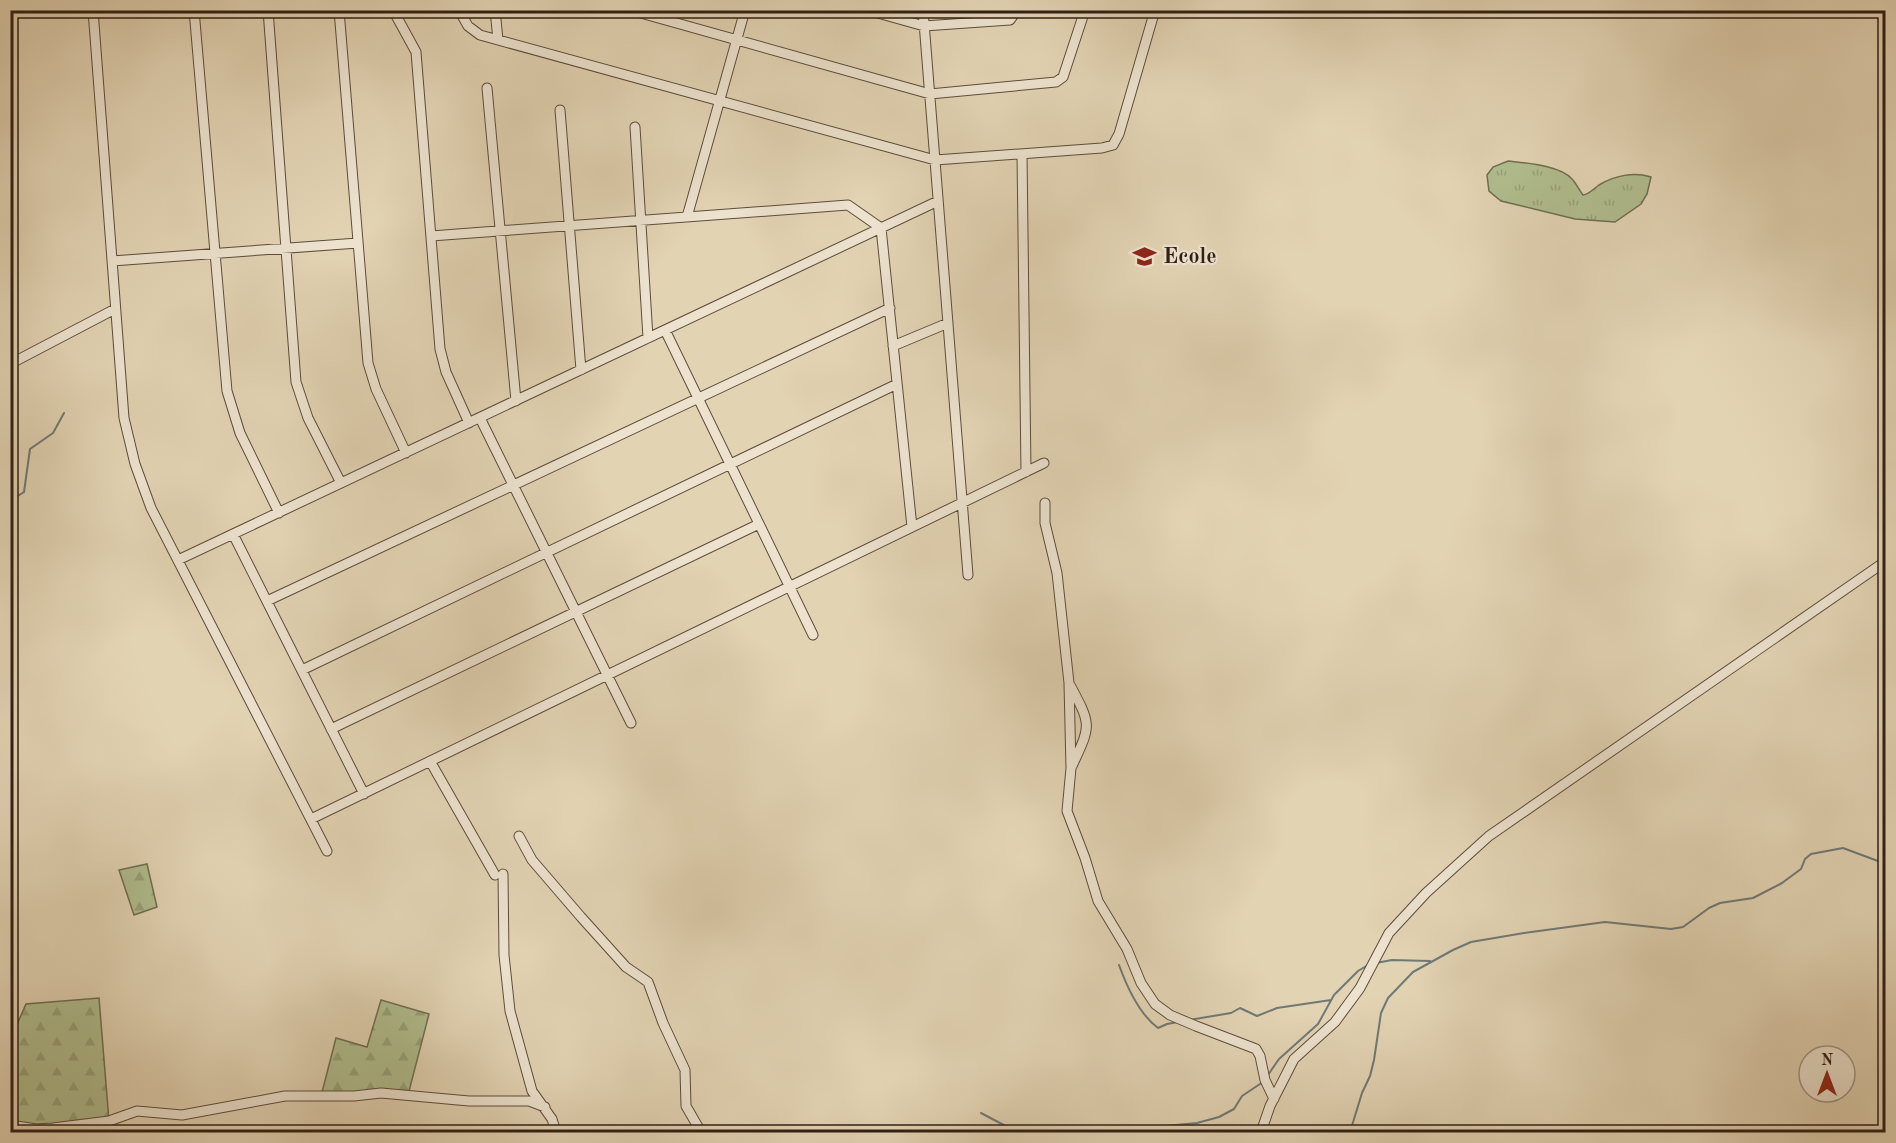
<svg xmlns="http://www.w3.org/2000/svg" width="1896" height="1143" font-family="'Old Standard TT',serif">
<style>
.grass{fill:url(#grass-tufts);stroke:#706e52;stroke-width:1.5}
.forest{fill:url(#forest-firs);stroke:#706e52;stroke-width:1.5}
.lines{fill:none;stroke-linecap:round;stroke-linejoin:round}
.stream{stroke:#6f7976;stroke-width:2}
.street-casing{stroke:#5d4c3c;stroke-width:11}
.street{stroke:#ece2ce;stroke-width:9}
.labels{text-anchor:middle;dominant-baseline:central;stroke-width:4.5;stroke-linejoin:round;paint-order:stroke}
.poi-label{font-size:22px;font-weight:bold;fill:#311f15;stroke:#ece2ce;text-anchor:start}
</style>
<defs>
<pattern id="grass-tufts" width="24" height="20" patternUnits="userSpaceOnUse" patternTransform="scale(1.5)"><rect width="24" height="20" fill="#b0bd8e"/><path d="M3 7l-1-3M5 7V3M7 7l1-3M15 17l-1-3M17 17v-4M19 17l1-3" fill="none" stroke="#98a27a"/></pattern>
<pattern id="forest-firs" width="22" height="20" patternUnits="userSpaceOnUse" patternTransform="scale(1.5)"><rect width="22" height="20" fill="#b0bd8e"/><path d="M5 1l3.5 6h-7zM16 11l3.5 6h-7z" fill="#98a27a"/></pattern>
</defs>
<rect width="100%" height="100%" fill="#e2d3b3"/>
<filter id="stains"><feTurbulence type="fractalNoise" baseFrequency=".00333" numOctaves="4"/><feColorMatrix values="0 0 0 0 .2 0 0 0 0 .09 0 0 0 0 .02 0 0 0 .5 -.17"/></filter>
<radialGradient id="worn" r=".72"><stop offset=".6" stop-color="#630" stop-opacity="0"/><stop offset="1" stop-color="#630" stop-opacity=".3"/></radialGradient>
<path class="grass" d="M1508 161C1525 163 1560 165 1572 179 1576 183 1579 190 1583 195 1590 194 1593 189 1599 185 1615 175 1634 172 1651 177L1647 194 1641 204 1615 222 1575 219 1501 201 1489 191 1487 175 1493 167Z"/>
<path class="forest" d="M147 864 157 907 134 915 119 870Z
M99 998 109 1121 79 1126 11 1125V1038L26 1004Z
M381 1000 429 1014 408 1095 321 1096 336 1038 367 1047Z"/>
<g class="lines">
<path class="stream" d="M10 501 24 492 30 449 53 433 64 413
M1376 963 1392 960 1430 961
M1119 965C1127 987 1139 1014 1158 1028L1167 1024 1178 1022
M1189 1020 1231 1013 1240 1008 1257 1016 1277 1008 1331 1000
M1268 1075 1279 1059 1318 1024 1334 995 1358 971 1368 965
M981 1113 1017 1132
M1148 1132 1155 1127 1197 1123 1219 1117 1234 1109 1242 1096 1263 1082
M1350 1132 1362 1093 1370 1076 1374 1060 1381 1013 1388 998 1413 972 1453 950 1471 942 1524 933 1605 922 1671 929 1683 927 1709 908 1720 903 1753 898 1782 883 1801 869 1805 859 1811 854 1843 848 1886 864"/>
<defs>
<path id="street" d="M93 10 124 418 135 464 151 508 327 851
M194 10 227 391 240 433 279 513
M268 10 296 382 308 418 341 483
M339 10 368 363 376 389 406 453
M393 10 416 52 440 349 446 372 469 423
M459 10 468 26 480 35 935 160 1102 148 1113 145 1119 134 1155 10
M495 10 498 40
M630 10 930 94 1056 82 1063 77 1085 10
M867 10 924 26 1010 20 1017 10
M923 10 968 575
M487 88 516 401
M560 110 581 370
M635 127 648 338
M1022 154 1026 472
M687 217 745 10
M431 236 848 205 881 228 912 527
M112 261 358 243
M665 330 813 635
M893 346 948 323
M10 364 115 309
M480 418 631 723
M1045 503V523L1057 573 1069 683 1071 768 1067 811 1085 858 1098 901 1127 949 1141 983 1155 1004 1170 1015 1196 1026 1256 1049 1260 1056 1265 1080 1274 1099
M233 534 364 794
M178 560 938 201
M267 601 890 308
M302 670 897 384
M1070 685C1092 726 1091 725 1072 766
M331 729 759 524
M430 761 495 875
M311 819 1044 463
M519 836 532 860 581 917 626 967 648 982 663 1023 685 1070 686 1106 701 1132
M503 874 504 955 510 1011 532 1091 552 1119 556 1132
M10 1125 36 1129 53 1128 109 1121 137 1111 182 1115 285 1096H354L381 1093 469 1101H529L545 1107
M1261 1132 1270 1106 1294 1059 1335 1022 1360 988 1389 933 1426 893 1489 836 1886 561"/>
</defs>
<use href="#street" class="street-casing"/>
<use href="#street" class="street"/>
</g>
<defs>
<symbol id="school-bare" viewBox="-9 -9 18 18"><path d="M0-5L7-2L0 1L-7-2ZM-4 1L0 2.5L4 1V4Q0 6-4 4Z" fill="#8f2418" stroke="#ece2ce" stroke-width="2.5" paint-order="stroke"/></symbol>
</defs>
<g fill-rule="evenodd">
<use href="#school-bare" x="1128" y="240" width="33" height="33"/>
</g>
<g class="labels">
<g class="poi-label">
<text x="1163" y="257">Ecole</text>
</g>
</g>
<rect width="1896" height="1143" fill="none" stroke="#e2d3b3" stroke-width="36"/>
<rect x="12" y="12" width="1872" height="1119" fill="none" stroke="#311f15" stroke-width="3"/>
<rect x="18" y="18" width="1860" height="1107" fill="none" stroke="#311f15" stroke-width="1.5"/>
<g transform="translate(1827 1074)"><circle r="28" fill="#ece2ce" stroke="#a19484" stroke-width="1.5"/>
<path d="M0-4.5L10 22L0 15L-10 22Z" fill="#8f2418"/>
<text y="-9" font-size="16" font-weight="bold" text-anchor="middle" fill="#311f15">N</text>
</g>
<rect width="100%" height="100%" filter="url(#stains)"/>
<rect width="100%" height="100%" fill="url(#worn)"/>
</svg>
